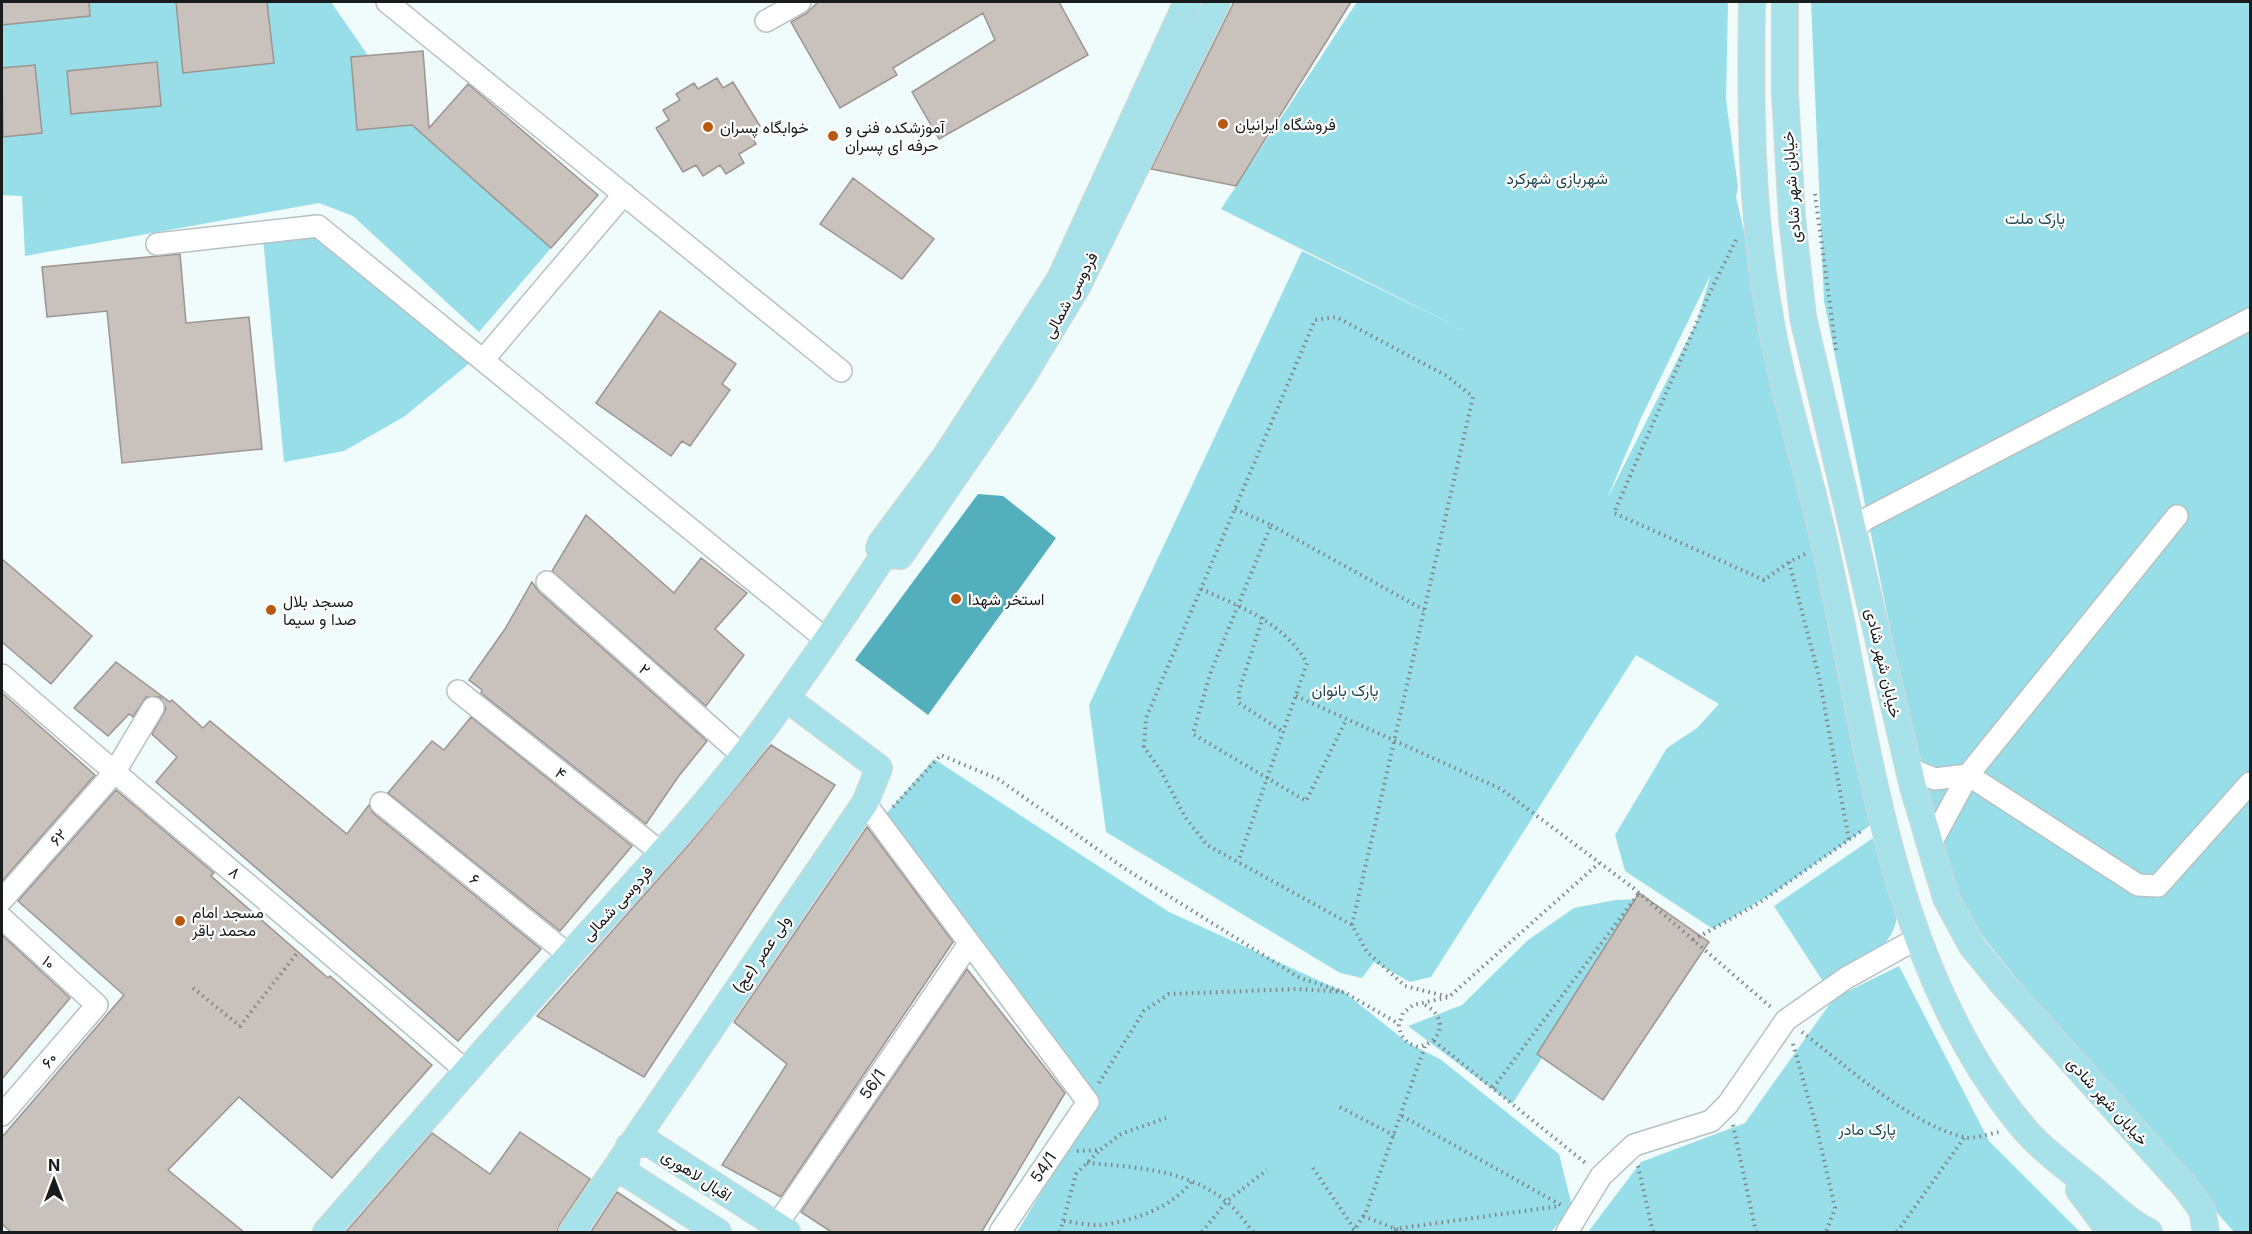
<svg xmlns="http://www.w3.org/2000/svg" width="2252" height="1234" font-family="Inter,Vazirmatn,sans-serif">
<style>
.green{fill:#98dee9;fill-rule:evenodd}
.water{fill:#54afbd}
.building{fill:#c9c1bc;stroke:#9c9490;stroke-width:1.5}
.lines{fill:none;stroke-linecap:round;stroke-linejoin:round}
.minor-casing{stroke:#b7c1c3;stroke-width:24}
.major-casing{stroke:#d6d6d6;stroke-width:28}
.path{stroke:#7e8586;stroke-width:4;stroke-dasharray:1.5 4.5;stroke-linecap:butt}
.minor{stroke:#fff;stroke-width:21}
.major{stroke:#a7e2ea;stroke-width:26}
.poi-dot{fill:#b85910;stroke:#fff;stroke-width:2}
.labels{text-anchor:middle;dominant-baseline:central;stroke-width:4.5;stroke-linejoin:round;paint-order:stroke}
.poi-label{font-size:16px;fill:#191c1d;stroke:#fff;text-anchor:start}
.park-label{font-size:16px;fill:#224b51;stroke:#fff}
.street-label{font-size:16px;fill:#191c1d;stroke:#fff}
</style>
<rect width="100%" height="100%" fill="#f0fbfc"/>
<path class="green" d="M2 2H331L423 135 551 248 479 332 353 216 319 203 25 256 22 196 2 195Z
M1357 2H1728L1726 100 1738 187 1736 197 1882 817 1775 892 1713 929 1625 871 1615 835 1667 748 1697 728 1719 704 1636 655 1431 977 1410 982 1374 962 1362 978 1340 973 1106 832 1089 705 1302 251 1462 329 1221 209ZM1711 274 1697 321 1607 499 1641 418Z
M1811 2H2250V1232H2234L2076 1052 1963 912 1924 797 1824 301Z
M315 233 471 362 405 416 344 451 284 462 263 238Z
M934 759 1169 912 1344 992 1408 1043 1440 1059 1559 1154 1572 1206 1551 1232H1017L1096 1103 885 815Z
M1873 838 1897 916C1893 951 1854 970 1822 980L1774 906Z
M1646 899 1512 1104 1408 1026 1462 1005 1528 940 1574 908 1615 900Z
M1899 966 1989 1141 2080 1232H1588L1641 1162 1745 1123 1834 998Z"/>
<path class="water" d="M978 494 1003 496 1056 538 928 715 855 660Z"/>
<path class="building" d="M2 2H89L90 16 2 25Z
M176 2H267L274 63 183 73Z
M818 2H1059L1088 55 939 139 912 92 995 40 983 13 893 68 897 75 840 108 791 22 807 13Z
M1234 2H1351L1236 186 1151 169Z
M423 51 429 128 468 84 598 195 551 248 412 125 357 130 351 57Z
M157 62 161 106 71 114 67 71Z
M35 65 42 133 3 137 2 68Z
M717 78 723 88 733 82 760 126 749 132 756 144 739 154 744 163 726 174 720 165 703 176 696 165 683 172 656 128 669 120 663 110 680 100 676 94 694 83 698 89Z
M853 178 934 239 902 279 820 224Z
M180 254 186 323 249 317 262 449 122 463 107 311 47 317 42 267Z
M660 311 736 364 722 384 730 390 690 446 682 441 671 456 596 403Z
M586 515 674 593 701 558 747 593 715 629 744 655 706 706 552 571Z
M2 559 92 636 51 684 2 642Z
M532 582 539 592 707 741 678 777 646 824 481 693 482 690 469 680 505 629Z
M116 662 170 702 172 700 203 728 210 721 347 834 369 805 373 813 541 949 458 1041 156 782 177 757 152 734 166 709 160 697H146L133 717 129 714 108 736 74 708Z
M2 693 95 775 2 881Z
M471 717 632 846 560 931 388 793 432 741 444 750Z
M771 745 835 785 644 1077 537 1016 691 842Z
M116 790 214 873 211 876 328 978 330 976 432 1065 332 1178 239 1097 168 1170 245 1233H12L2 1224V1137L124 995 18 901Z
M867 827 953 942 781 1197 722 1165 787 1064 734 1022Z
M1639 893 1709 942 1603 1100 1537 1054Z
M2 935 70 998 2 1079Z
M967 969 1065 1093 981 1233H833L801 1212Z
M520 1132 590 1179 560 1224 557 1233H345L432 1133 490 1174Z
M617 1192 679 1233H590Z"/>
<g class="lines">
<defs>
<path id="minor" d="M387 2 841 371
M766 21 800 2
M157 244 318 226 828 641
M483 360 624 194
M1854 529 1866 519 2250 319
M547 582 743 756
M2 675C155 809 313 937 466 1071
M458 691 663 854
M1908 768 1935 779 1968 775 2138 885 2158 886 2250 783
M381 803 569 955
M865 803 1088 1102 1000 1232
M1929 847 1968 775 2177 516
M2 900 114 773 153 708
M2 918 97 1005 2 1115
M776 1226 969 944
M1567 1232 1601 1176 1634 1145 1711 1121 1728 1104 1786 1020 1846 978 1918 938"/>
<path id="major" d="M1187 2 1060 279 945 457 881 543 879 548 884 555 900 556 1020 381 1078 285 1217 2
M1752 2C1750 108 1751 218 1771 323 1784 398 1809 471 1825 545 1870 742 1888 963 2021 1125 2039 1147 2063 1165 2086 1183 2106 1199 2126 1221 2149 1232
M1785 2V94L1792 218 1803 317 1913 787 1946 898 1972 946 2002 983 2185 1187 2202 1210 2206 1232
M2079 1190 2106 1226 2115 1232
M326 1232C406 1140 486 1048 568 957 628 890 689 826 744 755 793 691 839 623 884 555
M572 1232 865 803 879 768 786 698
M718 1232 624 1172 629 1146 649 1143 787 1232"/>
</defs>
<use href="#minor" class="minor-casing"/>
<use href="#major" class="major-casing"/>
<path class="path" d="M1815 194 1836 350
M1736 240 1710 292 1614 513 1764 580 1789 562
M1235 509 1271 525 1210 674 1193 734 1306 801 1346 720
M1271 525 1424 610
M1805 554 1789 562 1819 677 1849 840
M1201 589C1241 607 1283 622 1307 663L1238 862
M1263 617 1239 691V703L1283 732
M1296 696 1501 789 1632 887 1773 1009
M893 807 941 755 998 779 1124 868 1300 978 1344 992
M1352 925 1473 397 1447 376 1336 317 1315 320 1146 718 1144 747 1161 771 1185 817 1207 845 1352 925 1367 952 1405 986 1449 997
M1693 940 1759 903 1864 829
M193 988 240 1026 298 952
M1425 1005C1448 1017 1443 1042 1418 1047L1408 1043 1401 1035 1399 1025 1403 1013 1413 1005 1449 997 1599 863
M1802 1032C1846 1066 1909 1123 1963 1137 1972 1140 1988 1134 1999 1132
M1434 1041 1588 1165
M1793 1044 1816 1125 1835 1208 1826 1232
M1099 1083 1144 1011 1169 994 1298 989 1344 992 1399 1024
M1493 1088 1639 893
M1340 1107 1395 1136
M1402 1116 1561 1205
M1733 1125 1756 1232
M1077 1151 1100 1150 1121 1134 1166 1118
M1087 1163C1135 1167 1185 1169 1226 1201 1236 1209 1245 1222 1253 1232
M1638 1166 1653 1232
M1313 1168 1355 1230
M1363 1216 1404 1232
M1064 1221C1075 1222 1089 1226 1101 1225 1133 1221 1172 1208 1192 1181
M1394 1229 1560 1206
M1060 1232 1076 1174 1099 1151
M1202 1232 1227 1201 1267 1170
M1353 1232 1366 1212 1425 1046
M1897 1232 1964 1138"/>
<use href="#minor" class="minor"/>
<use href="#major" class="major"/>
</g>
<g class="poi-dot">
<circle cx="1223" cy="124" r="6"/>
<circle cx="708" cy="127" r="6"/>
<circle cx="833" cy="136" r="6"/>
<circle cx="956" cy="599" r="6"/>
<circle cx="271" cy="610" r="6"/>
<circle cx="180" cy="921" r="6"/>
</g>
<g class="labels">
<g class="poi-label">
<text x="1235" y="124">فروشگاه ایرانیان</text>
<text x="720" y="127">خوابگاه پسران</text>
<text x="845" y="127">آموزشکده فنی و<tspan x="845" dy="18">حرفه ای پسران</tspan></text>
<text x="968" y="599">استخر شهدا</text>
<text x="283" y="601">مسجد بلال<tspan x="283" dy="18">صدا و سیما</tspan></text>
<text x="192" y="912">مسجد امام<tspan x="192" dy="18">محمد باقر</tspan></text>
</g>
<g class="park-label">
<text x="1557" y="178">شهربازی شهرکرد</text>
<text x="2035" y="218">پارک ملت</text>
<text x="1345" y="690">پارک بانوان</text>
<text x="1867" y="1129">پارک مادر</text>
</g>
<g class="street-label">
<text transform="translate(1791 187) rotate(-94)">خیابان شهر شادی</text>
<text transform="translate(1070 295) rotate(-61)">فردوسی شمالی</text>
<text transform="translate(1884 663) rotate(77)">خیابان شهر شادی</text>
<text transform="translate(645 669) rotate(42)">۲</text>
<text transform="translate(561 773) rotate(38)">۴</text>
<text transform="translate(58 837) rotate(-48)">۶۲</text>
<text transform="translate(235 872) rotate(39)">۸</text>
<text transform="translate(475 879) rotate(39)">۶</text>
<text transform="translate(617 903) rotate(-47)">فردوسی شمالی</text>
<text transform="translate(761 954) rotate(-56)">ولی عصر (عج)</text>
<text transform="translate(49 962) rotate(42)">۱۰</text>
<text transform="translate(49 1060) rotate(-49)">۶۰</text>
<text transform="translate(872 1084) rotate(-56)">56/1</text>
<text transform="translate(2108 1101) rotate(48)">خیابان شهر شادی</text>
<text transform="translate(1043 1167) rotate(-56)">54/1</text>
<text transform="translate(697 1175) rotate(33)">اقبال لاهوری</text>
</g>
</g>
<rect width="2252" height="1234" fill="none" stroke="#191c1d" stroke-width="6"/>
<g transform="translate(54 1180)" stroke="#ffffff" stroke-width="4.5" paint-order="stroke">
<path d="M0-4.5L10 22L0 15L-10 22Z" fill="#191c1d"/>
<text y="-9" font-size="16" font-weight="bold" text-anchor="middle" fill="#191c1d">N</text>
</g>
</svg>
